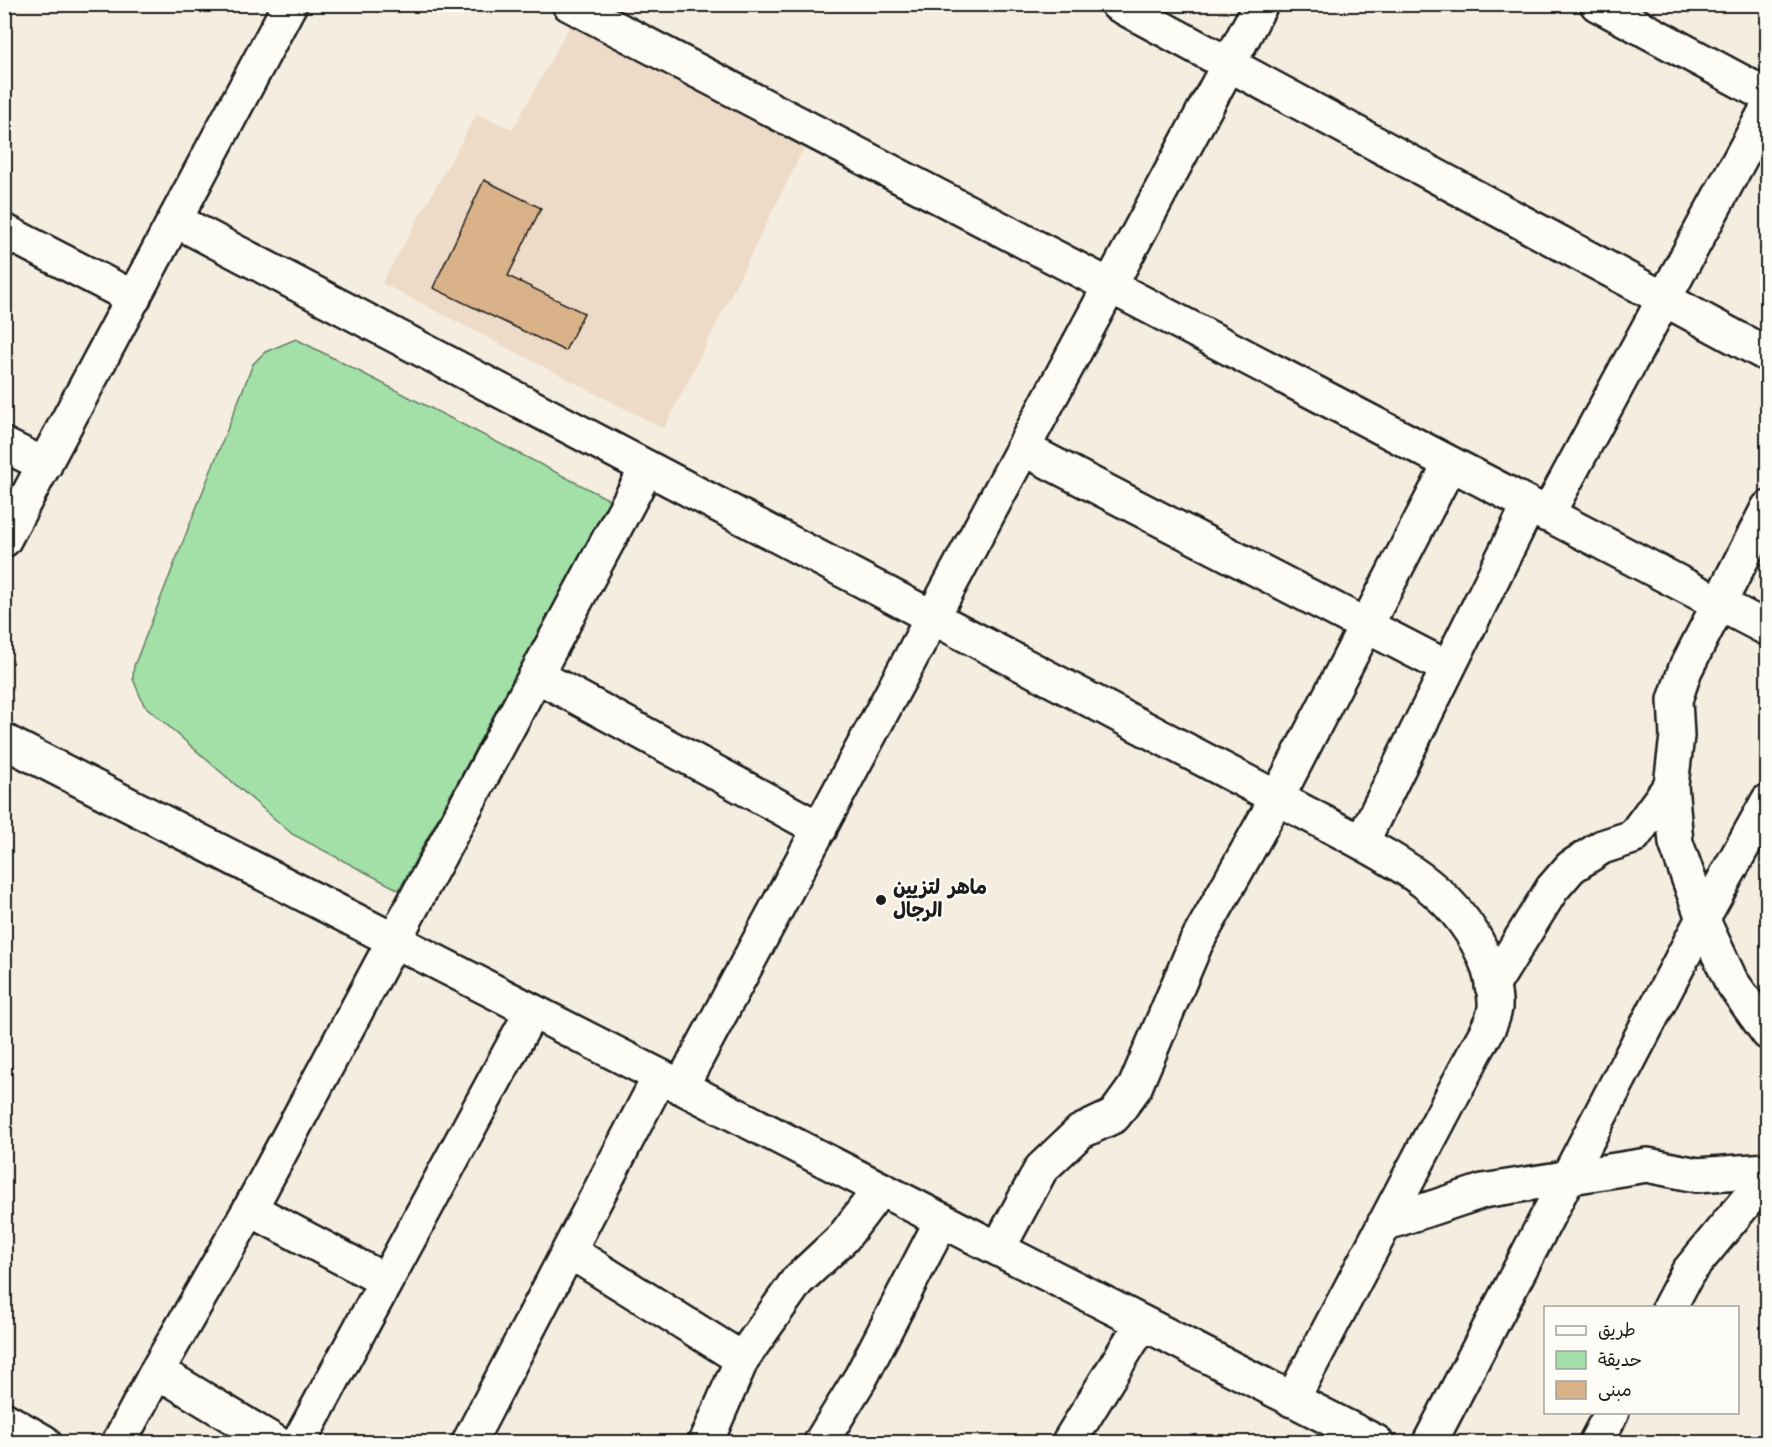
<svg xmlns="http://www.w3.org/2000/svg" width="1772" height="1447" font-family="'Architects Daughter','Playpen Sans Arabic',sans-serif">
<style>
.built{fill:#eddbc7}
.green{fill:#a3e0a7;stroke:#607e62;stroke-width:1.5}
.building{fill:#d9b28a;stroke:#1c1c1c;stroke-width:1.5}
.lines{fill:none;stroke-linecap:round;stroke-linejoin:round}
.minor-casing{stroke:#1c1c1c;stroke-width:38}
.tertiary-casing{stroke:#1c1c1c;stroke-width:38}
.minor{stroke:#fdfcf7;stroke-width:33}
.tertiary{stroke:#fdfcf7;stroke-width:33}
.poi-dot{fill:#1c1c1c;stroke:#fdfcf7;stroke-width:2}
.labels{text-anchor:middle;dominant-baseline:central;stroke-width:4.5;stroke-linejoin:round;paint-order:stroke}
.poi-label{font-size:20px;font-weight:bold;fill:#1c1c1c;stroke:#fdfcf7;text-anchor:start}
</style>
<rect width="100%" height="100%" fill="#f6ede1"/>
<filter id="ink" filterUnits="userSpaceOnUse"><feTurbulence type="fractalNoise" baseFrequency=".0167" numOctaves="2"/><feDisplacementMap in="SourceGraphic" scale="12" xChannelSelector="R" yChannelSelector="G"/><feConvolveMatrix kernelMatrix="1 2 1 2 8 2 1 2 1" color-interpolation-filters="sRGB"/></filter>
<g filter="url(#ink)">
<path class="built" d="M570 25 804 148 664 429 382 283 477 114 513 129Z"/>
<path class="green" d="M296 339 610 500 399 890 292 834 144 705 133 679 134 666 253 364 265 352Z"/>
<path class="building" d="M484 180 541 208 508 276 584 313 565 351 433 288Z"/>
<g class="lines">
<defs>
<path id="minor" d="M569 4 1768 629
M1117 4 1768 355
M1597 4 1768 96
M175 220 1342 832C1402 864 1462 896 1487 964 1491 977 1496 994 1495 1008 1493 1024 1479 1044 1472 1058L1292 1400
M4 231 134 298
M4 445 45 465
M1024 449 1448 668
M1768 508 1685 670 1675 700 1677 736 1671 785 1676 843 1706 927 1731 981 1768 1033
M1547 515 1768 107
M536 675 820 829
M4 741 1376 1442
M1362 842 1529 505
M1492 986 1552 889 1571 867 1602 847 1633 837 1671 785
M681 1087 1261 4
M250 1209 386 1281
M1384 1224 1483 1191 1647 1165 1697 1175 1768 1170
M998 1249 1041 1169 1080 1132 1114 1116 1135 1087 1196 943 1277 798 1450 464
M569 1251 742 1359
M1669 1308 1688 1272 1768 1175
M157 1371 275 1442
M4 1419 44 1442
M119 1442 157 1371 250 1209 647 468
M299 1442 532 1011
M469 1442 660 1076
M706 1442 742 1359 797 1281 843 1238 880 1189
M821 1442 861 1377 942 1220
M1069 1442 1142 1323
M1430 1442 1703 918 1768 801
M1596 1442 1612 1412"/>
<path id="tertiary" d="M4 540 290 4"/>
</defs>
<use href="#minor" class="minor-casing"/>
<use href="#tertiary" class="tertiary-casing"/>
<use href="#minor" class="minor"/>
<use href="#tertiary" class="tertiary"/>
</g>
</g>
<circle class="poi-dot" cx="881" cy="900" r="6"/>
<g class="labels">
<g class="poi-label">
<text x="893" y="888">ماهر لتزيين<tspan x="893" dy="23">الرجال</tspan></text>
</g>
</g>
<rect width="1772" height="1447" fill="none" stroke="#fdfcf7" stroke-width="24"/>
<rect x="12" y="12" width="1748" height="1423" fill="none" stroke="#1c1c1c" stroke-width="2" filter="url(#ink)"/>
<rect x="1544" y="1306" width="195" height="108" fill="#fdfcf7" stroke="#a3a29f" stroke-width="1.5"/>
<rect x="1556" y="1326" width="30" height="9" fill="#fdfcf7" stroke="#a3a29f" stroke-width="1.5"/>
<text x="1598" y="1336" font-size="18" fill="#1c1c1c">طريق</text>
<rect x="1556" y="1351" width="30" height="18" fill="#a3e0a7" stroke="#a3a29f" stroke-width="1.5"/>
<text x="1598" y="1366" font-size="18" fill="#1c1c1c">حديقة</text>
<rect x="1556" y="1381" width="30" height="18" fill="#d9b28a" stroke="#a3a29f" stroke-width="1.5"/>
<text x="1598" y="1396" font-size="18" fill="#1c1c1c">مبنى</text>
</svg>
